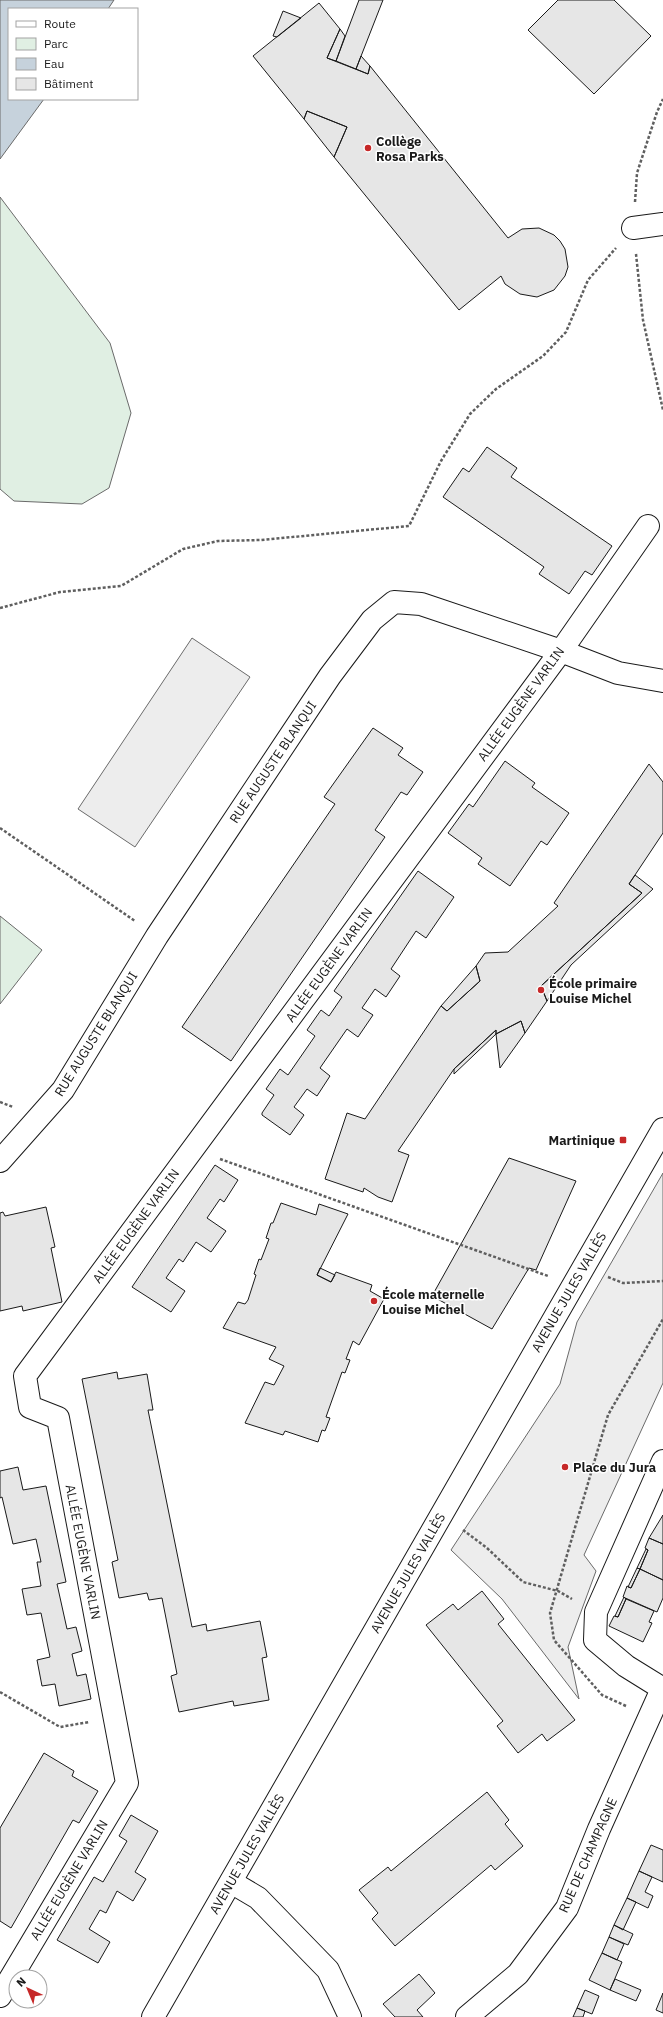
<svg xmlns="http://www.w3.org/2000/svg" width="663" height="2017" font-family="'IBM Plex Sans',sans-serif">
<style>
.green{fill:#e0efe3;stroke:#6a6a6a}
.parking{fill:#ededed;stroke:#6a6a6a}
.water{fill:#c6d2dc;stroke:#6a6a6a}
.building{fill:#e6e6e6;stroke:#1a1a1a}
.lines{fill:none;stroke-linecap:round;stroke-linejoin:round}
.street-casing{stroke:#1a1a1a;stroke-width:24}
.secondary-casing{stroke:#1a1a1a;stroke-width:24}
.path{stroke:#5f5f5f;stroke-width:2.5;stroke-dasharray:3 2;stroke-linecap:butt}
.street{stroke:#fff;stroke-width:22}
.secondary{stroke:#fff;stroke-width:22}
.poi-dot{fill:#c62828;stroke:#fff;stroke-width:1.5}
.labels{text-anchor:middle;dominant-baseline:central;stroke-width:3;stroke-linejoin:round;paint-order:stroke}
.poi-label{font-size:13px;font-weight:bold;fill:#1a1a1a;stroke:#fff;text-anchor:start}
.street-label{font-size:13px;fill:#1a1a1a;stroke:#fff}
</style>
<rect width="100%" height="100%" fill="#fff"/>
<path class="green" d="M0 197 110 343 131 413 109 488 82 504 14 501 0 489Z
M0 916 42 950 0 1004Z"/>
<path class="parking" d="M192 638 250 677 135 847 78 809Z
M663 1173V1383L584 1555 596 1571 568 1647 579 1699 502 1599 451 1550 560 1384 577 1322Z"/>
<path class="water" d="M0 0H114L108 9H9V99H44L0 159Z"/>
<path class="building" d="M359 0H383L356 69 336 61Z
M558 0H614L651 36 594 94 528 30Z
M319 3 340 29 327 58 368 74 370 66 508 238 522 229 539 228 554 235 560 241 565 249 568 267 565 276 554 290 537 297 520 294 505 284 501 276 459 310 334 157 347 127 307 111 304 119 253 56Z
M283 11 301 18 277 37 273 36Z
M340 29 345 36 336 61 327 58Z
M361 56 370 66 368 74 356 69Z
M307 111 347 127 334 157 304 119Z
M487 447 517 468 511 477 612 546 592 575 585 571 569 594 539 574 544 567 443 497 463 468 469 472Z
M373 728 403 748 398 755 423 772 407 795 401 792 375 830 385 837 231 1061 182 1027 335 804 324 797Z
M505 761 535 783 532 787 569 813 547 845 541 841 510 886 478 864 482 858 448 833 469 804 473 807Z
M649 764 663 782V833L629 884 642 893 541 986 547 1001 525 1033 521 1021 496 1034V1030L454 1069 398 1151 409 1155 392 1202 378 1197 364 1188 363 1192 325 1179 347 1113 365 1119 441 1006 447 1011 480 981 476 966 485 953 508 952 558 906 554 903Z
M418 871 454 897 426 938 416 931 391 969 400 976 386 997 375 989 362 1008 373 1015 358 1037 347 1029 320 1068 330 1076 317 1096 307 1089 294 1107 304 1115 290 1135 262 1115V1113L274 1095 266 1089 280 1069 288 1075 315 1036 307 1030 321 1010 329 1016 342 997 334 991Z
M635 875 653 889 571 965 547 1001 541 986 642 893 629 884Z
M476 966 480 981 447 1011 441 1006Z
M521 1021 525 1033 500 1068 496 1034Z
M496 1030V1034L454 1074V1069Z
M509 1158 576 1181 536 1270 529 1268 492 1329 432 1296Z
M215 1165 238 1180 224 1202 220 1199 207 1218 226 1231 211 1252 196 1242 183 1262 179 1259 166 1278 185 1291 171 1312 132 1287Z
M281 1203 316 1215 319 1204 348 1214 317 1275 331 1282 336 1272 372 1285 370 1291 384 1299 359 1345 353 1341 346 1359 350 1360 345 1373 342 1372 326 1417 330 1418 325 1431 322 1430 318 1442 285 1431 283 1435 245 1423 265 1382 274 1385 284 1366 269 1359 276 1347 223 1328 238 1302 245 1304 248 1300 256 1275 254 1274 259 1259 261 1260 269 1239 266 1238 271 1223H273Z
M46 1207 55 1247 51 1248 62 1302 23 1311 22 1306 0 1311V1213L3 1212 5 1216Z
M320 1268 335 1275 331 1282 317 1275Z
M117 1372 118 1379 147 1374 153 1410H148L192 1627 206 1624 207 1631 260 1621 267 1657 262 1658 269 1700 234 1706 233 1701 179 1712 171 1676 177 1674 162 1598 149 1600 147 1593 119 1598 112 1562 118 1560 82 1379Z
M18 1467 23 1490 46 1486 66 1582 57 1584 67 1629 76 1627 82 1651 72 1654 77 1676 86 1674 91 1699 59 1706 55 1684 42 1686 37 1660 50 1657 41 1613 27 1615 22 1589 41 1586 37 1562H41L36 1539 13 1544 2 1497 0 1498V1471Z
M663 1515V1544L649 1538Z
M649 1538 663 1544V1580L640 1569 648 1550 645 1548Z
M646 1549 648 1550 640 1569 637 1568Z
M637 1568 640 1569 631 1588 628 1587Z
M640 1569 663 1580V1598L657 1612 623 1597 627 1586 631 1588Z
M482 1591 504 1619 498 1624 575 1720 547 1741 542 1734 518 1753 497 1726 503 1721 426 1625 453 1604 458 1610Z
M624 1597 626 1599 618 1617 615 1616Z
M626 1599 654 1611 649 1622 652 1623 643 1642 609 1626 614 1616 618 1617Z
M44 1753 74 1771 72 1776 98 1791 79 1823 73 1820 11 1928 0 1921V1828Z
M487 1792 509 1820 505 1824 523 1846 495 1870 491 1865 395 1946 372 1919 378 1913 359 1890 388 1867 391 1871Z
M131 1815 158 1831 135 1872 146 1879 133 1901 117 1891 106 1913 100 1910 89 1929 110 1942 98 1963 57 1940 94 1877 103 1882 127 1841 119 1836Z
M651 1845 663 1850V1882L639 1871Z
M639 1871 652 1877 645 1892 653 1896 648 1908 627 1898Z
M627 1898 636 1902 623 1930 614 1925Z
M614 1925 633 1934 628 1945 609 1937Z
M609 1937 624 1944 617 1960 602 1953Z
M602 1953 622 1962 610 1990 589 1980Z
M419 1974 435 1993 417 2010 423 2017H395L383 2004Z
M615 1979 641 1990 636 2001 610 1990Z
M585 1990 599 1996 592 2014 577 2008Z
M663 1993V2013L656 2010Z
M577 2008 585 2011 583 2017H573Z"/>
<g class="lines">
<defs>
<path id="street" d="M633 228 663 224
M0 1161 63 1090 157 936 330 676 372 620 394 602 421 604 561 651 618 673 663 681
M663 1461 596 1612 595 1640 626 1666 663 1689
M231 1882 258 1898 328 1970 350 2017
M0 1996 127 1783 58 1418 30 1407 25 1376 561 651 648 526
M467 2017 518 1974 567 1908 599 1829 662 1689"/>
<path id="secondary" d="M153 2017 663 1129"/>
</defs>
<use href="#street" class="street-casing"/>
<use href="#secondary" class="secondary-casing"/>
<path class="path" d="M635 202 637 173 657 112 663 99
M636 254 643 320 663 410
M0 608 60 592 121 586 183 549 218 541 261 540 409 526 441 461 470 414 496 389 543 356 566 332 588 280 616 248
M0 828 135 921
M0 1102 13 1107
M220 1159 548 1276
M608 1277 623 1283 663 1281
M463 1530 487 1548 523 1582 558 1591 572 1599
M0 1692 60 1727 89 1722
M626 1706 602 1695 554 1640 550 1613 608 1415 663 1319"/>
<use href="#street" class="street"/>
<use href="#secondary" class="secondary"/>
</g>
<g class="poi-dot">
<circle cx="368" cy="148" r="4"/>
<circle cx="541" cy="990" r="4"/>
<rect x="619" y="1136" width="8" height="8" rx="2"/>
<circle cx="374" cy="1301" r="4"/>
<circle cx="565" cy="1467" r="4"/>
</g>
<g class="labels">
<g class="poi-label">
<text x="376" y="141">Collège<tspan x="376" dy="15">Rosa Parks</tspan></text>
<text x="549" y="983">École primaire<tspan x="549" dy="15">Louise Michel</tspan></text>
<text x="615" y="1140" text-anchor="end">Martinique</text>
<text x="382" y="1294">École maternelle<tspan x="382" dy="15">Louise Michel</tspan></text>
<text x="573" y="1467">Place du Jura</text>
</g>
<g class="street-label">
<text transform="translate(521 704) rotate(-54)">ALLÉE EUGÈNE VARLIN</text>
<text transform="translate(273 762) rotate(-56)">RUE AUGUSTE BLANQUI</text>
<text transform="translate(329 965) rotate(-54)">ALLÉE EUGÈNE VARLIN</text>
<text transform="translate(96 1034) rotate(-58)">RUE AUGUSTE BLANQUI</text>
<text transform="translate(136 1226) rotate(-54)">ALLÉE EUGÈNE VARLIN</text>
<text transform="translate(569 1292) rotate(-60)">AVENUE JULES VALLÈS</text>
<text transform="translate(83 1552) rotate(79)">ALLÉE EUGÈNE VARLIN</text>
<text transform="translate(408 1573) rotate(-60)">AVENUE JULES VALLÈS</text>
<text transform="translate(247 1854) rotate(-60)">AVENUE JULES VALLÈS</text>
<text transform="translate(588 1855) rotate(-66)">RUE DE CHAMPAGNE</text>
<text transform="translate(69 1880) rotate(-59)">ALLÉE EUGÈNE VARLIN</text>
</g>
</g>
<rect x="8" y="8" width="130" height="92" fill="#ffffff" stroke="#a3a3a3"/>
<rect x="16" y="21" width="20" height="6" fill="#ffffff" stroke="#a3a3a3"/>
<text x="44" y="28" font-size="12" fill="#1a1a1a">Route</text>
<rect x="16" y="38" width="20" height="12" fill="#e0efe3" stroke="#a3a3a3"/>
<text x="44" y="48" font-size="12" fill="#1a1a1a">Parc</text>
<rect x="16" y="58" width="20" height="12" fill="#c6d2dc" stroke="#a3a3a3"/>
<text x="44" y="68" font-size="12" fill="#1a1a1a">Eau</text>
<rect x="16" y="78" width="20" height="12" fill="#e6e6e6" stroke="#a3a3a3"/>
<text x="44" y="88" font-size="12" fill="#1a1a1a">Bâtiment</text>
<g transform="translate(28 1989) rotate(316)"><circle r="19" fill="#ffffff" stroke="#a3a3a3"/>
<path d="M0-3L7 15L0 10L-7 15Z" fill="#c62828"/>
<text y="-6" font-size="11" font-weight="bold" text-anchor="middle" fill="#1a1a1a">N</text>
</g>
</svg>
